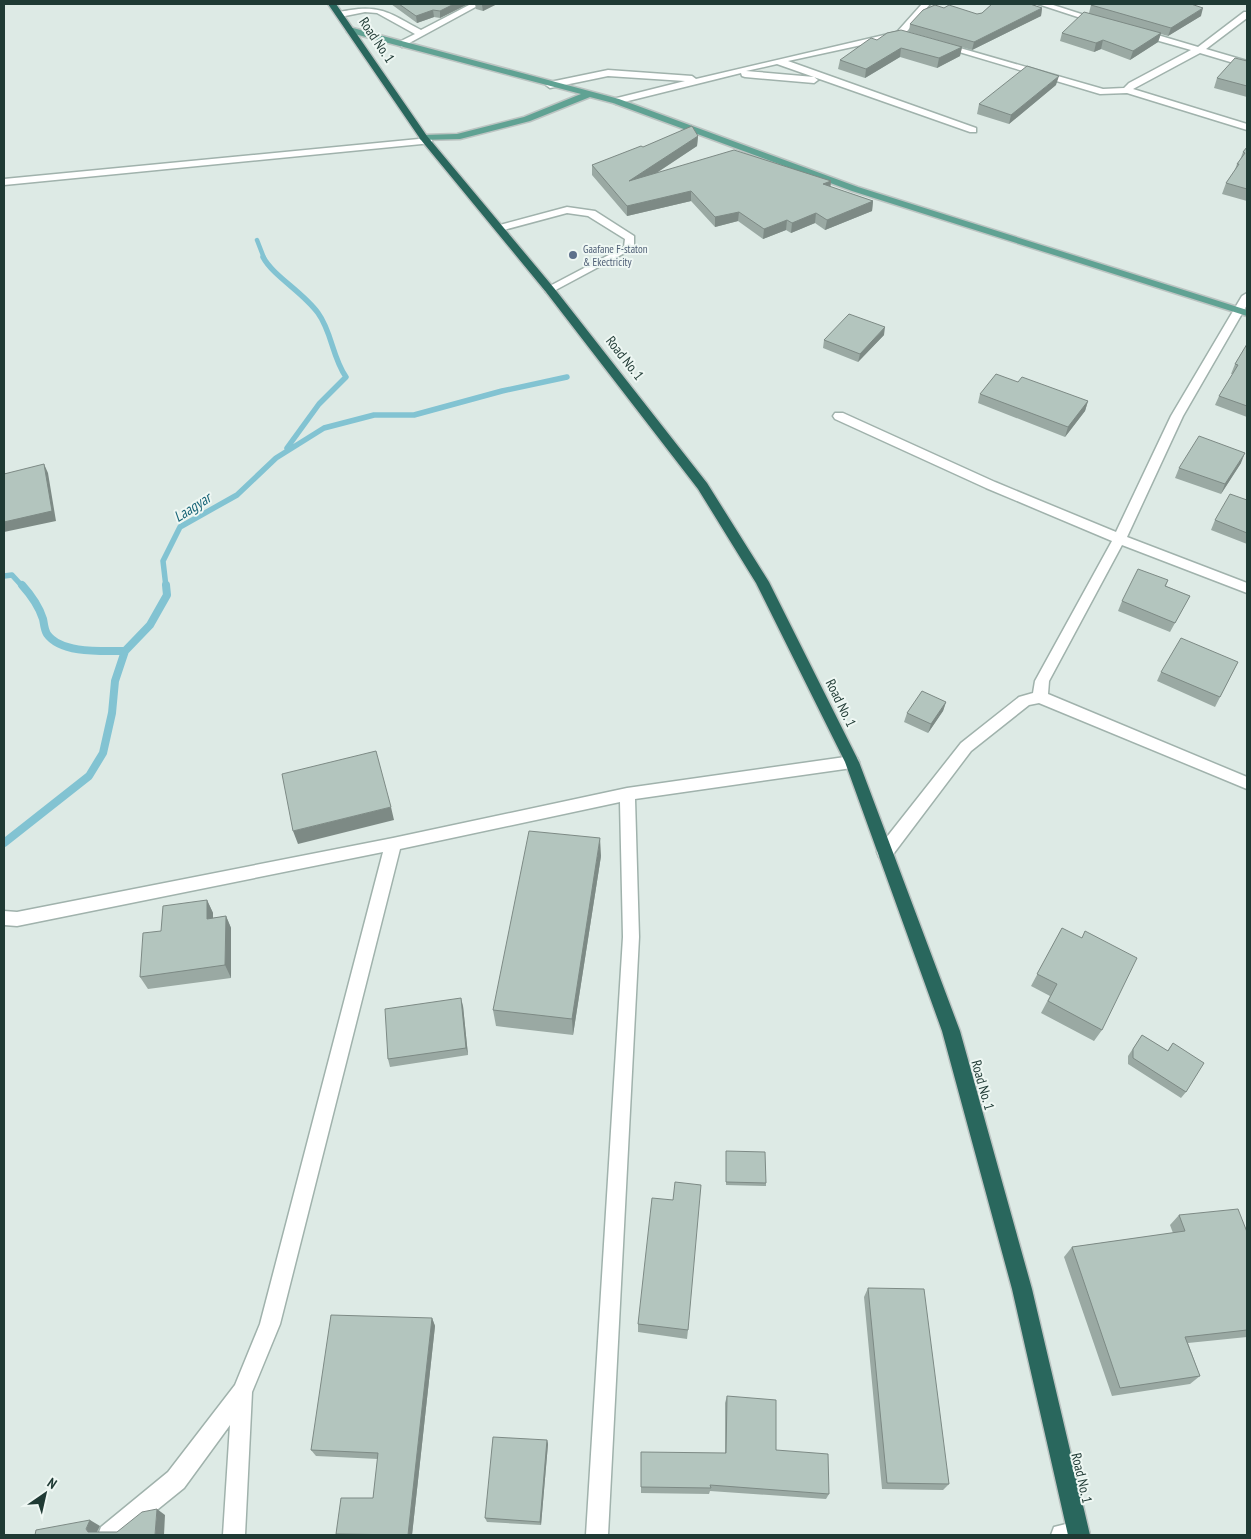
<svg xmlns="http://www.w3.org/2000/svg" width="1251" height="1539" font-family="'PT Sans Narrow',sans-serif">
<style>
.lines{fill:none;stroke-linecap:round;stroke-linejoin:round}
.stream-far2{stroke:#82c3d2;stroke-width:4.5}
.stream-far1{stroke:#82c3d2;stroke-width:5.5}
.stream{stroke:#82c3d2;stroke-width:8}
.minor-casing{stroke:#a0b2ac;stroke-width:3}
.major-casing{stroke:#bcc4c2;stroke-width:3}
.highway-casing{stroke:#bcc4c2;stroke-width:3}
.minor{fill:#fff;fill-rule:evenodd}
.major{fill:#60a293;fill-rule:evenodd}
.highway{fill:#29675d;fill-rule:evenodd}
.wall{fill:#9aa9a3}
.shaded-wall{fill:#7d8a85}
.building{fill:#b3c5be;stroke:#7d8a85}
.service-dot{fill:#5c6f8a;stroke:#eef7f3;stroke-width:2}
.labels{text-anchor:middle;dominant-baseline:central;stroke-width:4;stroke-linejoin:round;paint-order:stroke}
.far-service-label{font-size:11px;fill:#4e5e75;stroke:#eef7f3;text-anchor:start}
.street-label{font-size:14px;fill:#1f3a34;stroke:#eef7f3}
.water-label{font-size:15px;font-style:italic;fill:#176477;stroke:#eef7f3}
</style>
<rect width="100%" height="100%" fill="#ddeae5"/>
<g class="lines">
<path class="stream-far2" d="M257 240 264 258"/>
<path class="stream-far1" d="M263 257C273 276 303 292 318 313 332 332 332 357 346 377L319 404 287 448
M4 576 12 575 23 587
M166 587 163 561 180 527 237 495 276 458 324 428 374 415H414L502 391 567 377"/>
<path class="stream" d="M22 585C31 595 39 606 43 619 44 623 44 629 47 634 61 654 103 651 125 651
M4 843 89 776 103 753 112 713 115 681 125 651 150 625 167 595 166 585"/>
<defs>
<path id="minor" d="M471 4H481L402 47 398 44 399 42 415 34 377 13 365 12 340 17 336 14C340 11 345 11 351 10 383 5 394 16 421 30Z
M922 4H930L903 36 788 61 976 128V132H970L777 64 746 71 814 77 818 80 814 83 745 77 742 76 741 73 616 104 611 101 613 99 685 81 608 76 550 88 546 85 550 82 608 70 692 76 696 79 897 32Z
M1038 4H1050L1103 21 1096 23Z
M1244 12H1247V18L1206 49 1247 61V67L1200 53 1133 89 1247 124V130L1127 93 1100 94 939 46 946 44 1103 89 1124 88 1129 83 1191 50 1138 35V31H1144L1198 47Z
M429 138 432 139V143L4 185V179Z
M567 207 595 211 634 236V248L550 293 546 292 545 290 546 288 624 247 625 239 588 216 567 213 500 231 495 228 496 226Z
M1247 293V305L1183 416 1127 537 1247 583V593L1122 545 1049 681 1048 694 1247 777V789L1039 703 1029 705 971 751 891 857 885 858 879 857 877 852 879 847 961 743 1019 697 1033 693 1035 681 1112 541 986 488 835 419 833 416 835 413H843L995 482 1116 532 1171 416 1242 296Z
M852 756 857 758 859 762 857 766 852 768 635 799 639 937 608 1535H586L623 937 620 802 400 849 280 1324 252 1392 245 1535H223L230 1425 184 1488 126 1535H98L101 1527 168 1472 235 1385 260 1324 383 852 17 926 4 925V911L17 912 393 838 627 788Z
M1078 1521 1086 1524 1089 1532 1088 1535H1051L1054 1527Z"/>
<path id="major" d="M347 28H353L619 99 858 187 1247 310V316L852 191 613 103 590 97 530 121 460 139 421 140 419 138 424 135 457 134 524 117 581 94 347 32Z"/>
<path id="highway" d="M328 4H336L427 136 554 288 707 483 769 582 859 762 960 1031 1032 1289 1090 1535H1068L1012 1289 942 1031 845 762 756 583 698 489 546 292 421 140Z"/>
</defs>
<use href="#minor" class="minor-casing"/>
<use href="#major" class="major-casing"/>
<use href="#highway" class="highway-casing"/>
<use href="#minor" class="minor"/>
<use href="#major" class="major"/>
<use href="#highway" class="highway"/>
</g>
<path class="wall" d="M391 4H468L440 18 434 17 417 23Z
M475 4H497L483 11 476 9Z
M992 4H1037L1035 6 1042 8 1041 16 972 50 909 32 910 24 944 8 977 14 982 13Z
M1091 5 1201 16 1168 36 1161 34 1158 42 1130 60 1101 49 1094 52 1060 41 1062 33 1089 13Z
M877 40 962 47 960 56 937 68 900 57 865 78 838 69 840 60Z
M1247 61V97L1214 88 1217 78Z
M1056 85 1009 124 977 114 979 104Z
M698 136 697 146 655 174 831 181 830 187 873 201 872 211 825 230 815 223 791 233 786 230 763 239 738 221 715 227 691 201 627 216 592 175V165L643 147Z
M1247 144V201L1222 194 1226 183 1234 172 1237 164 1240 160 1243 152 1246 148Z
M884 335 858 362 823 348 824 340Z
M1247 344V417L1215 405 1219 396 1233 374H1231L1235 364Z
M1018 382 1088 401 1085 411 1065 437 978 403 980 394Z
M1241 463 1221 494 1175 478 1179 468Z
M1247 500V544L1211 530 1215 520Z
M1168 580 1166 586 1190 596 1170 632 1118 611 1122 601Z
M1238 662 1215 707 1157 681 1161 672Z
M946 702 943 711 928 733 904 722 907 713Z
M601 856 573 1035 496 1026 493 1010Z
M207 900 213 913V918L226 916 231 928V978L148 989 140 977 161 931Z
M1062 928 1102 1030 1094 1041 1041 1013 1050 996 1031 986Z
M463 1006 468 1055 390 1067 388 1059Z
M1142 1035 1167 1051 1173 1043 1186 1092 1181 1098 1128 1064V1056Z
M726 1151 766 1183V1186L726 1185Z
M673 1200 688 1330 687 1339 638 1332V1324Z
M1179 1215 1247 1232V1337L1188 1343 1200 1376 1190 1384 1112 1396 1064 1257 1072 1247 1173 1233 1170 1225Z
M868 1288 949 1484 943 1490 882 1489 864 1297Z
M432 1318 435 1326 412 1535H337L336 1534 373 1498 378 1459 316 1456 311 1450Z
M727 1396 776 1450 829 1494 826 1499 710 1491 709 1494 641 1493V1458L725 1453V1403Z
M547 1440 548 1444 541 1525 487 1522 485 1518Z"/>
<path class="shaded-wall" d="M454 4H468L440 18V11Z
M484 4H497L483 11 482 5Z
M1042 8 1041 16 972 50 974 42Z
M1203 8 1201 16 1168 36 1171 28Z
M433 10 434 17 417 23 416 16Z
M1161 33 1158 42 1130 60 1133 51Z
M1103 40 1101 49 1094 52 1096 43Z
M962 47 960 56 937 68 939 58Z
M901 48 900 57 865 78 866 69Z
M1059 76 1056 85 1009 124 1011 115Z
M698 136 697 146 629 191V181Z
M831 181 830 191 823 184Z
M691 191V201L627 216V206Z
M873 201 872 211 825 230 827 220Z
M739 212 738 221 715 227V217Z
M816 213 815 223 791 233 792 223Z
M787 220 786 230 763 239 764 229Z
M885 327 884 335 858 362 860 354Z
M1088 401 1085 411 1065 437 1068 427Z
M1245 453 1241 463 1221 494 1225 484Z
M44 464 48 473 56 521 4 532V522Z
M946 702 943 711 928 733 931 724Z
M391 807 394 820 298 844 293 831Z
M600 838 601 856 573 1035 572 1019Z
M207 900 213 913V931L207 919Z
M226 916 231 928V978L225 965Z
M461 998 463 1006 468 1055 466 1048Z
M432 1318 435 1326 412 1535H408Z
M547 1440 548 1444 541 1525 540 1522Z
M157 1509 165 1515 164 1535H155Z
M90 1520 100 1526 96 1534 88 1532 86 1529Z"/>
<path class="building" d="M399 4H454L440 11 433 10 416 16Z
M992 4H1031H1030L1042 8 974 42 910 24 923 10 935 5 944 8 949 5 977 14 982 13Z
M1093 4H1191L1203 8 1171 28 1091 5Z
M1084 12 1161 33 1133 51 1103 40 1096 43 1062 33Z
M901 30 962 47 939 58 901 48 866 69 840 60 871 38 877 40 887 33Z
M1235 58 1247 61V86L1217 78Z
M1027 66 1059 76 1011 115 979 104Z
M692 126 698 136 629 181 734 150 831 181 823 184 873 201 827 220 816 213 792 223 787 220 764 229 739 212 715 217 691 191 627 206 592 165 641 146 643 147Z
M1247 147V189L1226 183 1239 164H1237L1245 153 1243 152Z
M849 314 885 327 860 354 824 340Z
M1247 344V406L1219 396 1238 365 1235 364Z
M996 374 1018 382 1022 377 1088 401 1068 427 980 394Z
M1199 436 1245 453 1225 484 1179 468Z
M44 464 52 511 4 522V474Z
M1230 494 1247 500V533L1215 520Z
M1138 569 1168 580 1165 586 1190 596 1175 623 1122 601Z
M1181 638 1238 662 1220 697 1161 672Z
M922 691 946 702 931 724 907 713Z
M376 751 391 807 293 831 282 774Z
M529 831 600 838 572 1019 493 1010Z
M207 900V919L226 916 225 965 140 977 143 933 161 931 163 906Z
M1062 928 1082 938 1085 931 1137 958 1102 1030 1048 1001 1057 984 1037 974Z
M461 998 466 1048 388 1059 385 1009Z
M1142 1035 1168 1051 1173 1043 1204 1063 1186 1092 1133 1058V1049Z
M726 1151 765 1152 766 1183 726 1182Z
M675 1182 701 1185 688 1330 638 1324 652 1198 673 1200Z
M1238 1209 1247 1232V1330L1185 1337 1200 1376 1120 1388 1072 1247 1185 1231 1179 1215Z
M868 1288 924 1289 949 1484 887 1483Z
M331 1315 432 1318 408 1535 336 1534 341 1498H373L378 1453 311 1450Z
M727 1396 776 1400V1450L828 1454 829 1494 710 1485 711 1488 641 1487V1452L726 1453Z
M493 1437 547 1440 540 1522 485 1518Z
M157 1509 155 1535H35L36 1530 90 1520 86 1529 88 1532H117L142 1512Z"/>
<circle class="service-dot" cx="573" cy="255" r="5"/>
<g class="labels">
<g class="far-service-label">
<text x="583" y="249">Gaafane F-staton<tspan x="583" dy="13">&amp; Ekectricity</tspan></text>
</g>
<g class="street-label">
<text transform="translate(377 40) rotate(56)">Road No. 1</text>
<text transform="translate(625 358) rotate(52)">Road No. 1</text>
<text transform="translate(841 703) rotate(64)">Road No. 1</text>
<text transform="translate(983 1085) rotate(74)">Road No. 1</text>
<text transform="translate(1082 1478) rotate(77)">Road No. 1</text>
</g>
<g class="water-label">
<text transform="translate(192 507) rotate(-33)">Laagyar</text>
</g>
</g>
<rect width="1251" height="1539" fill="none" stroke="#1f3a34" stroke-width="10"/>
<g transform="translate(45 1494) rotate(34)" stroke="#eef7f3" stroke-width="4" paint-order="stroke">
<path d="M0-4L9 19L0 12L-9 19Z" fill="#1f3a34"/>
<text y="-8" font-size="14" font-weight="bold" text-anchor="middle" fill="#1f3a34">N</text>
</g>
</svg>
